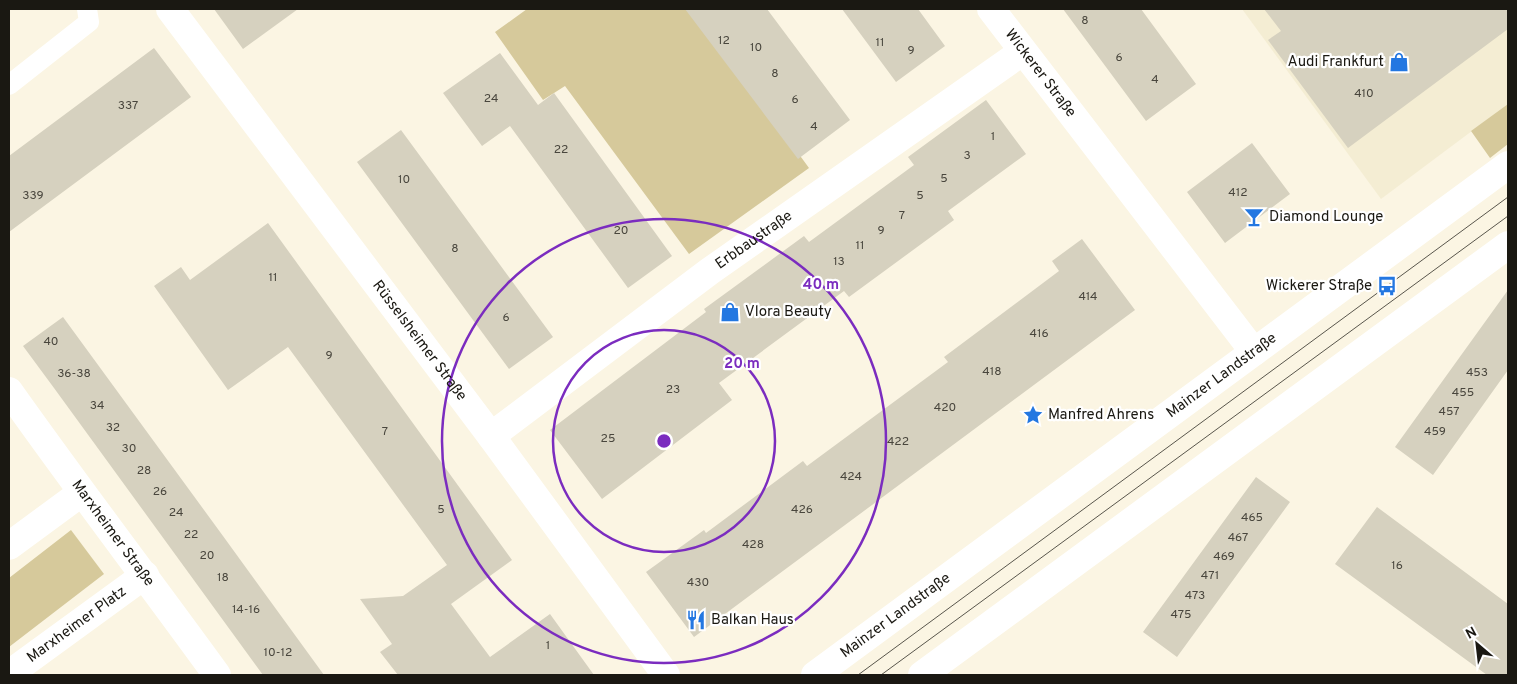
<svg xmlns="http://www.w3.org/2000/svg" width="1517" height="684" font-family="Overpass,sans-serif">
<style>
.built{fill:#f4edd3}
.green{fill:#d6c99b}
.building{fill:#d6d1bf}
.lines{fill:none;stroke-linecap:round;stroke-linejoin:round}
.service{stroke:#fff;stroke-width:20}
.minor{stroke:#fff;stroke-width:28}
.primary{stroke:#fff;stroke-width:28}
.tram{stroke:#59564c;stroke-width:1}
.ring{fill:none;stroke:#7b2cbf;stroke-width:2.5}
.labels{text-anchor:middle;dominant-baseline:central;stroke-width:4.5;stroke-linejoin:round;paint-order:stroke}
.number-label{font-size:12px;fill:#49463d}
.poi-label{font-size:15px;fill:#1a1812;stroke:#fff;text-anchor:start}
.street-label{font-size:15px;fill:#1a1812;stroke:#fff}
.centre{fill:#7b2cbf;stroke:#fff;stroke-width:2.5}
.ring-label{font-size:15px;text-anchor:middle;font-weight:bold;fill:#7b2cbf;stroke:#fff;stroke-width:4.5;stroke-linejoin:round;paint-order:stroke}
</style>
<rect width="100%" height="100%" fill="#fbf5e3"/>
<path class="built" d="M1242 9H1508V104L1381 199Z"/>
<path class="green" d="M527 9H693L809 168 689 254 565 86 543 100 495 32Z
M1508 104V144L1490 158 1471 131Z
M71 530 104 574 9 647V578Z"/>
<path class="building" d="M214 9H298L243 49Z
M685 9H767L850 120 798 159Z
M842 9H918L945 46 896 82Z
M1063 9H1141L1196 84 1146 121Z
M1264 9H1508V29L1348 148 1268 40 1281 31Z
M154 48 191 97 9 232V156Z
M500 53 538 105 554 93 672 256 628 288 510 126 482 146 443 93Z
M986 100 1026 154 948 211 954 220 849 297 844 291 719 383 732 400 602 499 550 430 706 312 704 309 804 236 809 242 914 165 908 157Z
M401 130 553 337 509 369 357 162Z
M1252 143 1290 194 1225 243 1187 192Z
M268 223 512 560 451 604 490 657 550 614 594 675H398L380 652 392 644 360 599 403 596 447 565 288 347 228 390 154 286 181 267 190 280Z
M1082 239 1135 310 694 637 646 572 704 530 706 533 803 461 807 466 948 362 944 357 1059 271 1052 261Z
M1508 290V370L1433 475 1395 447Z
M63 317 223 536 324 675H263L54 388 23 346Z
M1256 477 1290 502 1177 657 1143 632Z
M1377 507 1508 604V675H1487L1335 564Z"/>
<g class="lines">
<path class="service" d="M9 85 89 22 87 9"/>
<g class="minor">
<path id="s1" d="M170 9 491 436 666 675"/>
<path id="s2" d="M991 9 1254 352"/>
<path id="s3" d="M9 391C77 487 148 580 217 675"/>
<path id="s4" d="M491 436 710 271 1022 52"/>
<path d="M9 546 81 493"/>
<path id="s5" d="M9 674 145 575"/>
</g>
<g class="primary">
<path id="s6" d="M815 675 1508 165"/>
<path d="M922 675 1508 245"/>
</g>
<path class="tram" d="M858 675 1508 197
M881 675 1508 216"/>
</g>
<g class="ring">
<circle cx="664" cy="441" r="111"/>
<circle cx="664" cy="441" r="222"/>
</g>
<defs>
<symbol id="shop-bare" viewBox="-9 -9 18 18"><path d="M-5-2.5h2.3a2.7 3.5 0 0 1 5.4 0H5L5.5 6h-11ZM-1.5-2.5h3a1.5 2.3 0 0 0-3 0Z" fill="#2377e1" stroke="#fff" stroke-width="2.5" paint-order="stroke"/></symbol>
<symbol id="bar-bare" viewBox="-9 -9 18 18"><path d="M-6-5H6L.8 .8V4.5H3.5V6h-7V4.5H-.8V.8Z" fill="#2377e1" stroke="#fff" stroke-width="2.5" paint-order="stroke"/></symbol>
<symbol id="bus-bare" viewBox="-9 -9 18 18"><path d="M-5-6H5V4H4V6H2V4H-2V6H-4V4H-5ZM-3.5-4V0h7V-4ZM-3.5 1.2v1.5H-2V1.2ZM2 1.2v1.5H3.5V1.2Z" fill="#2377e1" stroke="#fff" stroke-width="2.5" paint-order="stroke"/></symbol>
<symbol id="sight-bare" viewBox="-9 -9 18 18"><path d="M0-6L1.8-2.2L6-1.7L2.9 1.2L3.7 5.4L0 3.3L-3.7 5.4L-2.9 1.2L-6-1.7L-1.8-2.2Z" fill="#2377e1" stroke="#fff" stroke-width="2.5" paint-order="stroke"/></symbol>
<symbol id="restaurant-bare" viewBox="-9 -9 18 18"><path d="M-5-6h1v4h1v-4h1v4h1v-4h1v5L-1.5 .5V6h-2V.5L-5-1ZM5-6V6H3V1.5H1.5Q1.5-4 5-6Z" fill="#2377e1" stroke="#fff" stroke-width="2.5" paint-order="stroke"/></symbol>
</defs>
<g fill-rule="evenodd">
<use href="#shop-bare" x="1385" y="48" width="28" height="28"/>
<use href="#bar-bare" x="1240" y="203" width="28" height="28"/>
<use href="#bus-bare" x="1373" y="272" width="28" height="28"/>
<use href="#shop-bare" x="716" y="298" width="28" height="28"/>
<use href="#sight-bare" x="1019" y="401" width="28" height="28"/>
<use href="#restaurant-bare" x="682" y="606" width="28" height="28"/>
</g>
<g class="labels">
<g class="number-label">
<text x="1085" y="21">8</text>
<text x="724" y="41">12</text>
<text x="880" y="43">11</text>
<text x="756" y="48">10</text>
<text x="911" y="51">9</text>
<text x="1119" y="58">6</text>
<text x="775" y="74">8</text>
<text x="1155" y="80">4</text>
<text x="1364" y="94">410</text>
<text x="491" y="99">24</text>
<text x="795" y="100">6</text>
<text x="128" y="106">337</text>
<text x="814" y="127">4</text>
<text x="993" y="137">1</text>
<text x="561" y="150">22</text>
<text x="967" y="156">3</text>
<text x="944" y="179">5</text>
<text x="404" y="180">10</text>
<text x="1238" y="193">412</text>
<text x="33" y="196">339</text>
<text x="920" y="196">5</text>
<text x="902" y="216">7</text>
<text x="621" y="231">20</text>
<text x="881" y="231">9</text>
<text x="860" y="246">11</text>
<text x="455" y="249">8</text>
<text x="839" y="262">13</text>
<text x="273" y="278">11</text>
<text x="1088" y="297">414</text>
<text x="506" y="318">6</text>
<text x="1039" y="334">416</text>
<text x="51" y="342">40</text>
<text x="329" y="356">9</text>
<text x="992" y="372">418</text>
<text x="1477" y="373">453</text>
<text x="74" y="374">36-38</text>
<text x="673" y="390">23</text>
<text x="1463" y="393">455</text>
<text x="97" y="406">34</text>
<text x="945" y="408">420</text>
<text x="1449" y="412">457</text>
<text x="113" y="428">32</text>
<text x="385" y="432">7</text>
<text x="1435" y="432">459</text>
<text x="608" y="439">25</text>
<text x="898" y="442">422</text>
<text x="129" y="449">30</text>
<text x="144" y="471">28</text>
<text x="851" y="477">424</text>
<text x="160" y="492">26</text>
<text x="441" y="510">5</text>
<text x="802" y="510">426</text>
<text x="176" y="513">24</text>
<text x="1252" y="518">465</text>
<text x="191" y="535">22</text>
<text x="1238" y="538">467</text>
<text x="753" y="545">428</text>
<text x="207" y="556">20</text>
<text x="1224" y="557">469</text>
<text x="1397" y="566">16</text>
<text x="1210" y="576">471</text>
<text x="223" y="578">18</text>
<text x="698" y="583">430</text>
<text x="1195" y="596">473</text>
<text x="246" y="610">14-16</text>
<text x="1181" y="615">475</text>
<text x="548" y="646">1</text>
<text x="278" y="653">10-12</text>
</g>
<g class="poi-label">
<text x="1384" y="62" text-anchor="end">Audi Frankfurt</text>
<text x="1269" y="217">Diamond Lounge</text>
<text x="1372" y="286" text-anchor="end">Wickerer Straße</text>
<text x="745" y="312">Vlora Beauty</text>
<text x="1048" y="415">Manfred Ahrens</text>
<text x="711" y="620">Balkan Haus</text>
</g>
<g class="street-label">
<text stroke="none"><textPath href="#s2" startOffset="81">Wickerer Straße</textPath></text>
<text stroke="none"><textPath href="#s4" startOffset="328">Erbbaustraße</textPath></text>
<text stroke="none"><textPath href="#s1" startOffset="415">Rüsselsheimer Straße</textPath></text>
<text stroke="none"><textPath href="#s6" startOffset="505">Mainzer Landstraße</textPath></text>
<text stroke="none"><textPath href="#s3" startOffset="176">Marxheimer Straße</textPath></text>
<text stroke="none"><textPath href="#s6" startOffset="100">Mainzer Landstraße</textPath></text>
<text stroke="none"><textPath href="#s5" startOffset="84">Marxheimer Platz</textPath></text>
</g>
</g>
<circle cx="664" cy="441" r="8" class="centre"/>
<g class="ring-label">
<text x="821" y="289">40 m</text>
<text x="742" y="368">20 m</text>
</g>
<rect width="1517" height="684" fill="none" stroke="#1a1812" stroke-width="20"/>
<g transform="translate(1477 644) rotate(332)" stroke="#ffffff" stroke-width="4" paint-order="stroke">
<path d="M0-4L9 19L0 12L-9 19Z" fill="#1a1812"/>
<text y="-8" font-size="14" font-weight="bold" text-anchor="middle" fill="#1a1812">N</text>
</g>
</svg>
